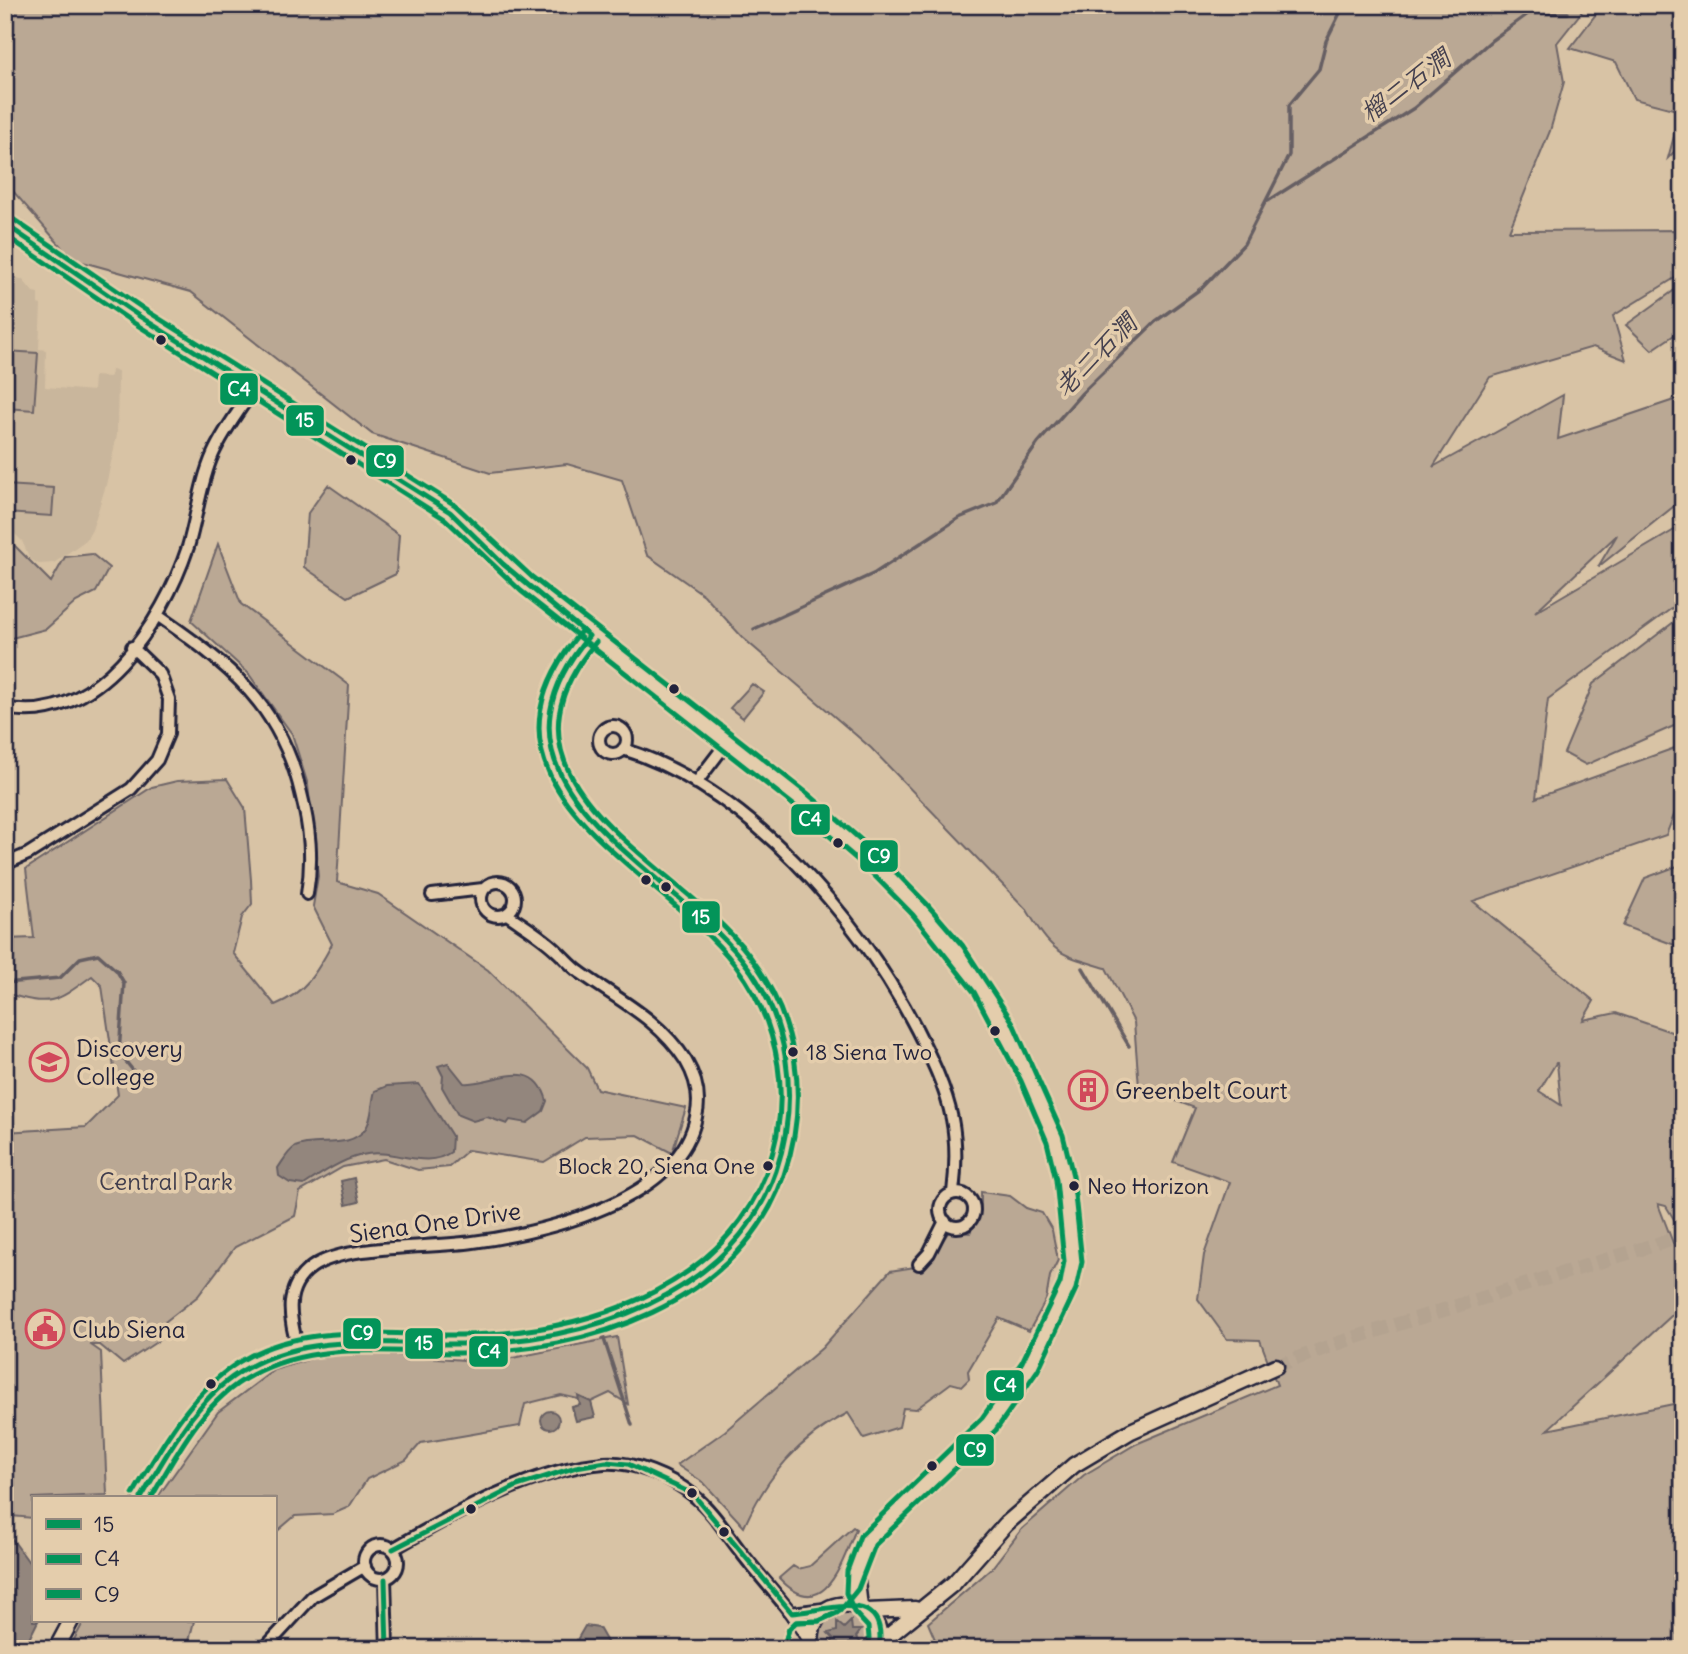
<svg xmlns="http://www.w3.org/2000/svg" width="1688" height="1654" font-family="Delius,'LXGW WenKai TC',sans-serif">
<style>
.built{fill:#c9b69c}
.green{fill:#baa894;stroke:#6e6568;stroke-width:2;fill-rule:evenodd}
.water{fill:#93867d;stroke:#665e63;stroke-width:2}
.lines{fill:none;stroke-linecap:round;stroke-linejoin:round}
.stream{stroke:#665e63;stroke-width:3.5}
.secondary-tunnel{stroke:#b4a390;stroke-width:14;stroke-dasharray:14 7;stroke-linecap:butt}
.street-casing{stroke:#22223b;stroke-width:16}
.secondary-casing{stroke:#22223b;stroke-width:19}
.street{stroke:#e4cdac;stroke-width:10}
.secondary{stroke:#e4cdac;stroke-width:14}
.bus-1-casing{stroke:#e4cdac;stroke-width:10}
.bus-2-casing{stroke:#e4cdac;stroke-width:10}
.bus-3-casing{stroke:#e4cdac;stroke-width:10}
.bus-1{stroke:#039459;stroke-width:5}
.bus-2{stroke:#039459;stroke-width:5}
.bus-3{stroke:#039459;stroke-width:5}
.bus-dot{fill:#22223b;stroke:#e4cdac;stroke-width:2.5}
.labels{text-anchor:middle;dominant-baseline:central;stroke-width:7;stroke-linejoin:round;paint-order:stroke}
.bus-label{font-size:22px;fill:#22223b;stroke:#e4cdac;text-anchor:start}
.poi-label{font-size:24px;fill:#22223b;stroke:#e4cdac;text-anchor:start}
.park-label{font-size:24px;fill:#403d4d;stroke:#e4cdac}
.street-label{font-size:24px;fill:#22223b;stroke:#e4cdac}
.water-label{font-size:26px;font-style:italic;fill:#44404f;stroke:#e4cdac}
.line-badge{stroke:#e4cdac;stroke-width:2.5}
.badge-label{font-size:19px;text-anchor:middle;font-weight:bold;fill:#fff}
</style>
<rect width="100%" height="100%" fill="#d8c3a5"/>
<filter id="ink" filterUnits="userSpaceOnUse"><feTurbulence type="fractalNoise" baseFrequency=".0143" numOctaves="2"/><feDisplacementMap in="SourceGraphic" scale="14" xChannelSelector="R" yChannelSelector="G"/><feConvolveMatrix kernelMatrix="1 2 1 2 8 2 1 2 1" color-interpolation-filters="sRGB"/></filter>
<g filter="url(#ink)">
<path class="built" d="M5 273 23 280 33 292 38 293V304L41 305 39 349 46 350 45 387 93 391 94 376 110 377 111 370 118 371 117 435 106 485 92 530 86 540 54 563 39 564 30 559 22 541 5 524Z"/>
<path class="green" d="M5 5H811L807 12 817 5H1587L1557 43 1564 82 1550 131 1509 231 1683 230V273L1613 316 1626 360 1593 347 1490 377 1433 467 1563 395 1558 439 1683 397V499L1598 567 1617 535 1535 612 1683 525V600L1548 699 1536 798 1683 745V800H1680L1666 835 1473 901 1594 1001 1583 1020 1616 1013 1683 1036V1234L1666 1206 1658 1204 1683 1269V1305L1547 1430 1683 1402V1649H939L928 1623 991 1569 1022 1529 1084 1475 1136 1444 1277 1385 1260 1340 1227 1339 1198 1299 1204 1255 1230 1182 1173 1162 1195 1108 1139 1087 1134 1022 1106 968C1058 954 1053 954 1027 910L871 748 743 638 704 595 647 555 622 480 567 464 490 473 372 434 191 292 72 259 5 182ZM1556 1063H1557L1561 1105 1539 1091Z
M1603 5H1683V143L1668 158 1681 111 1634 99 1616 62 1570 48Z
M1683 284V329L1652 350 1626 325Z
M5 351 38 353 34 410 5 408Z
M5 485 54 488 52 516 5 513Z
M328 485 399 535 396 574 348 597 304 567 308 513Z
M5 536 51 582 65 557 92 554 109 568 96 592 76 602 46 629 8 639Z
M218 544 241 604 349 685 337 882 378 894 488 970 587 1068 597 1089 686 1108 672 1153 638 1135 585 1137 544 1162 468 1150 449 1167 418 1170 384 1159 343 1167 300 1192 295 1216 235 1247 198 1296 161 1325 158 1341 123 1364 100 1345H91L101 1352 107 1495 33 1498V1518L11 1516 5 1508V1132L86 1127 118 1095 102 986 92 976C55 1003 51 1007 5 993V939L34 938 26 869 152 787 177 781 227 779 245 808 251 880 252 904 242 917 233 953 275 1005C305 993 317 972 332 944L313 906 318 876 308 785 292 734 248 673 191 621Z
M1683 615V722L1586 765 1564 753 1593 684Z
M752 684 764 692 743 718 730 708Z
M1683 864V948L1623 926 1645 878Z
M981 1192 1010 1196 1026 1208 1042 1213 1052 1230 1058 1260 1050 1276 1046 1300 1029 1331 999 1318 968 1371 969 1379 962 1386 951 1383 916 1409 903 1408 899 1427 864 1438 848 1413C798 1439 767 1476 744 1527L704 1483 677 1465 725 1431 822 1348 890 1271 927 1265 949 1231 970 1233 981 1210Z
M617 1337 628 1404 610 1393 591 1402 561 1395 525 1404 520 1426 421 1443 406 1460 367 1479 349 1507 333 1514 295 1516 275 1533V1498H157L218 1412 274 1370 338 1351 493 1362Z
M853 1527 856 1529C842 1562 824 1626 779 1578L793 1566 798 1569 810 1566Z
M847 1613C865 1616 874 1631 868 1649H822C816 1629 826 1614 847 1613Z
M84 1621H194L187 1649H69Z"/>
<path class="water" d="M448 1063 464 1083C491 1086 534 1053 547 1101L543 1111 527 1123 510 1120 507 1124 487 1117 473 1121 458 1115 442 1087 443 1076 438 1066Z
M419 1084 452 1136 451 1152C424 1171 393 1147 362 1155 341 1160 322 1173 304 1185L290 1183 279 1176 278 1168C283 1161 288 1151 295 1147 315 1137 350 1151 366 1128 373 1117 371 1104 375 1091L387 1086Z
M354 1178 359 1202 346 1205 341 1181Z
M578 1396 591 1402 595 1417 576 1421 572 1407 580 1405Z
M541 1420a9 9 0 1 1 18 0a9 9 0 1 1-18 0Z
M5 1529 33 1568V1621H38L24 1649H5Z
M851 1621 852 1630H861L856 1637 862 1644 853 1645 855 1649 829 1647 834 1639 828 1633 837 1631V1622L844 1628Z
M585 1626 599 1628 611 1649H583L577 1640Z"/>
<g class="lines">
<path class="stream" d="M1268 201 1414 108 1492 40 1529 13H1568
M754 629 875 573 959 518 996 503 1038 443 1082 393 1156 321 1203 287 1244 244 1289 155V105L1319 69 1326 41 1344 5
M1083 968 1129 1046
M5 983 60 978 80 958 98 954 117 971 124 983 119 1053 139 1078
M603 1336 632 1425"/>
<path class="secondary-tunnel" d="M1276 1366 1350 1339 1683 1236"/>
<defs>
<path id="street" d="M157 615C229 665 280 704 301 793 310 828 313 859 307 894
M5 708C97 727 163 622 188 547 197 517 200 483 213 454 223 431 241 408 255 387
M599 740a14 14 0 1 1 28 0a14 14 0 1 1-28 0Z
M623 749C748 788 858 917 917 1030 931 1058 946 1088 952 1119 957 1144 956 1168 953 1193
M696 783 728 741
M5 864 28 854 131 789 157 760 168 734 169 699 160 674 132 647
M481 899a17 17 0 1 1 34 0a17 17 0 1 1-34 0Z
M432 895 483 889
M940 1210a17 17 0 1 1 34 0a17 17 0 1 1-34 0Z
M919 1264 929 1253 945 1221
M298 1349C290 1319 282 1288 312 1267 345 1244 432 1248 473 1242 546 1232 679 1201 696 1117 701 1097 696 1078 686 1061 659 1019 620 1001 581 973 572 967 566 959 558 952 543 937 524 926 507 914
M364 1562a17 17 0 1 1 34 0a17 17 0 1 1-34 0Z
M393 1549C452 1515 534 1468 604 1463 633 1461 671 1477 693 1495 713 1511 728 1536 744 1556 767 1586 795 1612 811 1646
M385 1579 387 1649
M792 1613 825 1609
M264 1649 312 1597 365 1566"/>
<path id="secondary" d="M5 224 139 316 450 512 526 584 802 800 873 862 920 909 981 987 1029 1077 1055 1139 1065 1178 1071 1238 1073 1262 1068 1286 1030 1366 989 1424 868 1540 856 1573 860 1607
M141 1498C169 1451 197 1396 246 1368 314 1330 388 1344 461 1344 563 1345 715 1303 762 1204 803 1119 800 1033 741 958 678 879 500 802 560 675 567 661 579 648 589 636
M867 1611 915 1609
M880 1643 954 1583 1006 1524 1074 1465 1131 1431 1276 1366
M56 1649 71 1621
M812 1649C802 1589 888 1591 879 1647"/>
</defs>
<use href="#street" class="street-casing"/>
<use href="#secondary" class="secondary-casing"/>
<use href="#street" class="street"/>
<use href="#secondary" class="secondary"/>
<defs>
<path id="bus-1" d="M5 224 139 316 450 512 503 564 589 636
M141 1498C169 1451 197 1395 247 1368 313 1331 389 1345 462 1344 584 1342 732 1298 776 1171 800 1099 790 1018 741 958 663 862 465 783 589 636
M393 1549 517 1486 576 1467 606 1462 628 1464 693 1494 792 1613C826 1611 889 1586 879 1649
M385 1579 387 1649"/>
<path id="bus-2" d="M5 235 134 323 445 519 521 591 796 807 867 868 913 915 974 992 1021 1081 1047 1142 1056 1180 1064 1261 1060 1283 1022 1362 982 1418 860 1536 847 1571 846 1593 854 1612 868 1627 870 1649
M151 1498C177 1453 204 1400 252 1375 317 1340 390 1353 460 1353 586 1352 739 1305 784 1175 810 1099 798 1019 749 955 678 860 475 784 596 642
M783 1649 789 1629 796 1622 819 1621 837 1613"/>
<path id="bus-3" d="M10 217 144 309 455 505 532 577 807 793 883 859 926 903 963 946 1012 1021 1063 1135 1073 1176 1082 1262 1076 1289 1038 1370 996 1430 875 1545 858 1589 840 1611 819 1621 796 1622 789 1629 783 1649
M133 1494C162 1445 190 1393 239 1362 305 1321 386 1336 460 1335 579 1334 719 1293 766 1173 793 1102 781 1025 735 965 657 864 450 788 582 630"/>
</defs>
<use href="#bus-1" class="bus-1-casing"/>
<use href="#bus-2" class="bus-2-casing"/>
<use href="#bus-3" class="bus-3-casing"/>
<use href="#bus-1" class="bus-1"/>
<use href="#bus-2" class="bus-2"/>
<use href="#bus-3" class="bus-3"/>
</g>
</g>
<defs>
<symbol id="school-ring" viewBox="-11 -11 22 22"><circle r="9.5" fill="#e4cdac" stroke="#d1495b" stroke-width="1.5"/><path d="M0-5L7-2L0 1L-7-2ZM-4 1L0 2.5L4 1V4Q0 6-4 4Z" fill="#d1495b"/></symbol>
<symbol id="building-ring" viewBox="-11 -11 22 22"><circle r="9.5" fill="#e4cdac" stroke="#d1495b" stroke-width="1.5"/><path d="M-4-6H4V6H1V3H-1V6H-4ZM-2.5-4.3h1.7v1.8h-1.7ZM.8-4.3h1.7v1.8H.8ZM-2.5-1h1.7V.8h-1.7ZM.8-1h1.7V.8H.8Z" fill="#d1495b"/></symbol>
<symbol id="civic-ring" viewBox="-11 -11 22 22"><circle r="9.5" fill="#e4cdac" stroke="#d1495b" stroke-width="1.5"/><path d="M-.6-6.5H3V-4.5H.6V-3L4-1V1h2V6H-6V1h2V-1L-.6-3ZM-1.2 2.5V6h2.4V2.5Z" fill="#d1495b"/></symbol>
</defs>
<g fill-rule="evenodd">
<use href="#school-ring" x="27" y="1040" width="44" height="44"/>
<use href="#building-ring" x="1066" y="1068" width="44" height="44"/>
<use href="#civic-ring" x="23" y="1307" width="44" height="44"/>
</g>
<g class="bus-dot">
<circle cx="161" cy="340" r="6"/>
<circle cx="351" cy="460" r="6"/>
<circle cx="674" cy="689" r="6"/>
<circle cx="838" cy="843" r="6"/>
<circle cx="646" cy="880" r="6"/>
<circle cx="666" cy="887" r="6"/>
<circle cx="995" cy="1031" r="6"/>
<circle cx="793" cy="1052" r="6"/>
<circle cx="768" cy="1166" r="6"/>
<circle cx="1074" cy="1186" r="6"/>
<circle cx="211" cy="1384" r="6"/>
<circle cx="932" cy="1466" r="6"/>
<circle cx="692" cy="1493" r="6"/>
<circle cx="471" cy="1509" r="6"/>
<circle cx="724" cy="1532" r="6"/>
</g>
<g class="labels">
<g class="bus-label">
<text x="806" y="1052">18 Siena Two</text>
<text x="755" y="1166" text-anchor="end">Block 20, Siena One</text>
<text x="1087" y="1186">Neo Horizon</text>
</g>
<g class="poi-label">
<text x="76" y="1048">Discovery<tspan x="76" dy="28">College</tspan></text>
<text x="1115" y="1090">Greenbelt Court</text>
<text x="72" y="1329">Club Siena</text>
</g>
<g class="park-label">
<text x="166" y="1181">Central Park</text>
</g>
<g class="street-label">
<text transform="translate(435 1222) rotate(-8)">Siena One Drive</text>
</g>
<g class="water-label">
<text transform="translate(1405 85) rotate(-36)">榴二石澗</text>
<text transform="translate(1095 355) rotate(-45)">老二石澗</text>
</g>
</g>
<g class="line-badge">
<rect x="219" y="372" width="40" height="34" rx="7" fill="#039459"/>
<rect x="285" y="404" width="40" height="33" rx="7" fill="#039459"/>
<rect x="365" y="444" width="40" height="34" rx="7" fill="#039459"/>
<rect x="790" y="803" width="41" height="33" rx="7" fill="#039459"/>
<rect x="859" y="839" width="40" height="34" rx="7" fill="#039459"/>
<rect x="681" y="900" width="40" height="34" rx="7" fill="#039459"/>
<rect x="342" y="1317" width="40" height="33" rx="7" fill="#039459"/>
<rect x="404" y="1327" width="40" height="33" rx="7" fill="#039459"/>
<rect x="468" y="1335" width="41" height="33" rx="7" fill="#039459"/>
<rect x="985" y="1369" width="40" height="33" rx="7" fill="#039459"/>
<rect x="955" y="1433" width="40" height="34" rx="7" fill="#039459"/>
</g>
<g class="badge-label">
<text x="239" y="396">C4</text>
<text x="305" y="427">15</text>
<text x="385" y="468">C9</text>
<text x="810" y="826">C4</text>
<text x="879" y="863">C9</text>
<text x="701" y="924">15</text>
<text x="362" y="1340">C9</text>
<text x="424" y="1350">15</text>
<text x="489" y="1358">C4</text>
<text x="1005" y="1392">C4</text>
<text x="975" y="1457">C9</text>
</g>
<rect width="1688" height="1654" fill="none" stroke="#e4cdac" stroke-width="28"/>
<rect x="14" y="14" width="1660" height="1626" fill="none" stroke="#22223b" stroke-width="2.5" filter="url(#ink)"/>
<rect x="32" y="1496" width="245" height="126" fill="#e4cdac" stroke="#96897f" stroke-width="2"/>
<rect x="46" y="1519" width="35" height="10" fill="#039459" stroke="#96897f" stroke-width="2"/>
<text x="94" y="1532" font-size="21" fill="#22223b">15</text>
<rect x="46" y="1554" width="35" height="10" fill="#039459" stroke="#96897f" stroke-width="2"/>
<text x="94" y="1566" font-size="21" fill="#22223b">C4</text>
<rect x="46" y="1589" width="35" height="10" fill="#039459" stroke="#96897f" stroke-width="2"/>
<text x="94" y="1602" font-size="21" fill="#22223b">C9</text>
</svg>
